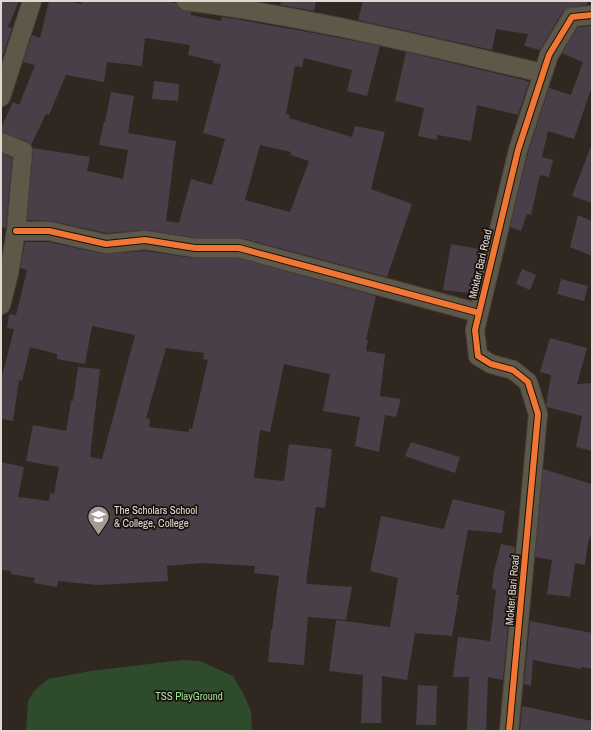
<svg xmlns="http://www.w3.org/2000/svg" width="593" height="732" font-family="'Archivo Narrow',sans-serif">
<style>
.green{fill:#2e4c2b}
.building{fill:#493f48;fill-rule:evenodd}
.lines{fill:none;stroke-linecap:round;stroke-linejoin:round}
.minor-casing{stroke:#4c443f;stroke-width:20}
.minor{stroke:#5e5848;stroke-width:18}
.cycleway-casing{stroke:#19100c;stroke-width:8}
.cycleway{stroke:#f07635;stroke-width:6}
.labels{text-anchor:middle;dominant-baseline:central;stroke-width:3.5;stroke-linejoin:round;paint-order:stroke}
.street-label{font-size:11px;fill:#e5d8d2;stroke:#19100c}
.poi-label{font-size:11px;fill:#e5d8d2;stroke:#19100c;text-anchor:start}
.park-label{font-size:11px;fill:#9ae699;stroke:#19100c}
</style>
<rect width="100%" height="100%" fill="#312721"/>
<path class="green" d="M183 660 200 661 233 676 244 695 251 711 252 731H26L28 701 34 691 48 679 91 671Z"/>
<path class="building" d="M1 1H19L8 27 12 28 3 55 1 54Z
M49 1H68L81 4 82 1H165L176 3 179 9 191 12V15L221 21 222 17 229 18 319 34 380 46 367 96 347 91 352 70 304 58 302 67 295 66 286 114 290 115 289 118 352 137 355 126 385 132 371 189 412 204 387 277 242 238H196L146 230 107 233 51 221 27 220 33 152V148L90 157 87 171 123 179 128 150 99 145 104 122H105L111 92 134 96 128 133 176 141 166 221 179 223 191 179 212 185 225 139 203 133 221 64 213 63 214 61 188 55 190 45 145 38 142 66 107 62 104 82 66 75 49 115 46 114 31 145 27 141 1 132V127L13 102 19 105 35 65 23 62 32 35 40 38ZM260 145 291 152 290 155 309 161 290 212 245 200Z
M282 1H316L314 11 280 5Z
M363 1H587V5L571 7 563 11 540 50 524 46 528 34 496 29 492 50 358 20Z
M592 26V86L574 139 548 131 542 157 553 160 549 177 540 175 531 215 527 214 521 231 510 227 528 153 549 88 571 95 583 62 562 53 578 27Z
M406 52 524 80 529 82 518 115 477 105 471 141 438 135 437 140 418 136 424 108 395 101Z
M154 81 179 84 178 101 152 99Z
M591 146H592V203L572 196Z
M1 153 12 158 6 228 1 227Z
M578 215 592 221V256L570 247Z
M25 242H48L104 254 145 251 193 258H238L376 296 366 340H368L366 351 385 354 380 396 401 399 396 417 385 415 379 452 355 446 360 417 323 411 330 374 284 364 270 432 260 430 254 478 284 481 289 444 332 449 325 508 316 507 306 583 308 584 352 587 346 620 308 617 304 665 268 662 271 630H272L279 576 254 573 255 566 201 563 167 566 168 581 97 585 58 581 57 587 34 583 35 578 11 574V571L1 570V462L24 467 18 497 49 501 50 493 54 494 59 467 26 461 33 425 66 431 71 401H73L78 367 100 369 90 457 102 459 135 335 92 326 85 364 57 359V354L30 347 22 381 19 380 13 421 1 419V380L14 329 7 328 9 314 16 315 27 270 20 268ZM166 348 204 353 203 359 208 360 192 429 189 428V432L149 427 150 419 146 418Z
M451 244 479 249 470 293 443 290Z
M522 269 536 275 530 290 516 284Z
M561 279 588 286 584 301 557 294Z
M550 338 587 348 577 384 592 383V451L576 447 582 416 547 407 546 405 551 375 540 372Z
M411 442 460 457 455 473 405 456Z
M543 469 592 484V531L588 543 585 565 575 563 570 597 547 594 552 560 535 557Z
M453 499 505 511 502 533 468 530 456 595H459L452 636 415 633 407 680 382 676 381 723H361L363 675 329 671 336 620 390 627 398 578 370 571 381 516 444 529Z
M501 544 515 547 503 680 488 677 486 731 467 730 469 677H453L458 637 490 641 496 590 492 589 494 571Z
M530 621 592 633V669L581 667V669L533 660 531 686 524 684Z
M418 685 437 686 436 725H416Z
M522 706 592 721V731H520Z"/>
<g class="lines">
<defs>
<path id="minor" d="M186 1C306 16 425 46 543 73
M1 97 32 1
M1 142 23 151 16 231 9 273 1 305
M16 231H49L106 244 145 240 195 248H239L479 313
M509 731 538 414 528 382 513 370 491 364 478 356 475 330 518 150 549 55 572 17 592 15"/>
</defs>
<use href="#minor" class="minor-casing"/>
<use href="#minor" class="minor"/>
<defs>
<path id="cycleway" d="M16 231H49L106 244 145 240 195 248H239L479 313
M509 731 538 414 528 382 513 370 491 364 478 356 475 330 518 150 549 55 572 17 592 15"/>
</defs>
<use href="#cycleway" class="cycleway-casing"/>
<use href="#cycleway" class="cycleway"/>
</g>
<defs>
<symbol id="university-pin" viewBox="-11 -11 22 30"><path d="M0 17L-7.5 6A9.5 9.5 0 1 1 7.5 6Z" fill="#a69a94" stroke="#19100c"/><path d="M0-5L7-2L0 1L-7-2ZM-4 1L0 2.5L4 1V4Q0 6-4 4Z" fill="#fff"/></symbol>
</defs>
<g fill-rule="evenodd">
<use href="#university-pin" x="86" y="504" width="25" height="34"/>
</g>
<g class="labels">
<g class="street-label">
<text transform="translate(480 264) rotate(-77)">Mokter Bari Road</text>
<text transform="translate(512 590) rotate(-85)">Mokter Bari Road</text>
</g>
<g class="poi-label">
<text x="114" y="510">The Scholars School<tspan x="114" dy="13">&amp; College, College</tspan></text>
</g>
<g class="park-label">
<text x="189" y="696">TSS PlayGround</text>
</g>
</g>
<rect width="593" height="732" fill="none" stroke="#e5d8d2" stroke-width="4"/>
</svg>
